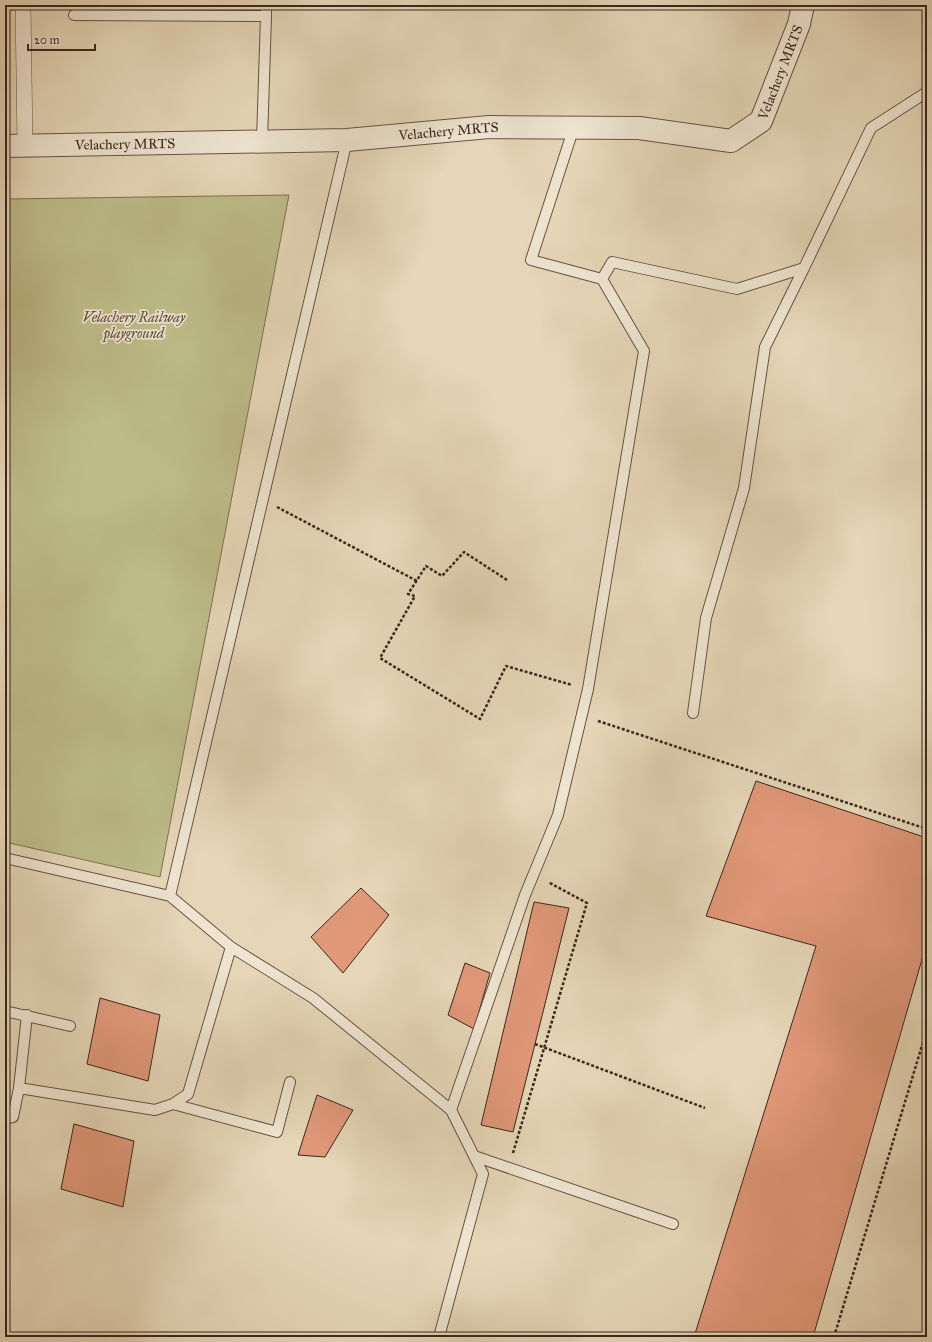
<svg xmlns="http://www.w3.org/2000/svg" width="932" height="1342" font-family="'IM FELL Great Primer',serif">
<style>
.green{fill:#bdbc89;stroke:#7c7254}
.building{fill:#e09879;stroke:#3b271e}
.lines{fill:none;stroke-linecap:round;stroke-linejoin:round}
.service-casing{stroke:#665344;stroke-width:12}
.pedestrian-casing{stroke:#665344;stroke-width:16}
.tertiary-casing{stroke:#665344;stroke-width:24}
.path{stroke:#3b271e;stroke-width:2.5;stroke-dasharray:3 2;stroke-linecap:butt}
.service{stroke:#eee4d0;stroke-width:10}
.pedestrian{stroke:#eee4d0;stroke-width:15}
.tertiary{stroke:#eee4d0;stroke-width:22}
.labels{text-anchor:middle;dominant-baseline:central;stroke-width:3.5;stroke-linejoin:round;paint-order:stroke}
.street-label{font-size:14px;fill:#3b271e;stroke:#eee4d0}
.park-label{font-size:14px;font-style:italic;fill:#5c4c39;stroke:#eee4d0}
</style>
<rect width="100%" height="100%" fill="#e5d6b7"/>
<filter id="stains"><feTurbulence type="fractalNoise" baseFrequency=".005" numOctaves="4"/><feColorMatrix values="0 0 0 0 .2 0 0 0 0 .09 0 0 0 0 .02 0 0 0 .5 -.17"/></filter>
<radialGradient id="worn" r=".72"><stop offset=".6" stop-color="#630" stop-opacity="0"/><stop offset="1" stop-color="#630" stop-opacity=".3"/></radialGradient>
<path class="green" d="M289 195 160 877 5 842V199Z"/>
<path class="building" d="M756 781 927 838V942L813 1337H694L816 946 706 916Z
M361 888 389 915 343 973 311 937Z
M534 902 569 908 513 1132 481 1125Z
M465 963 490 973 474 1029 448 1015Z
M100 998 160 1015 148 1081 87 1064Z
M317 1095 353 1110 325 1157 298 1155Z
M74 1124 134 1141 123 1207 61 1189Z"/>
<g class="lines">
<defs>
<path id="service" d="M74 15 266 16 262 141
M266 16V5
M602 279 612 262 737 289 804 268 871 128 927 92
M693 713 706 618 744 488 765 347 804 268
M5 858 170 896 347 140
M170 896 231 947 313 998 451 1110 525 895 558 815 588 689 644 351 602 279 531 260 574 127
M5 1011 70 1026
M19 1088 27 1015
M173 1104 277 1132 290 1082
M5 1119 13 1117 19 1088 155 1110 173 1104 188 1094 231 947
M474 1156 673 1224
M439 1337 483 1174 451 1110"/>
<path id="pedestrian" d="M23 5 25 145"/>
<g id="tertiary">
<path id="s1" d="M5 146 347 140 489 127 639 128 731 141 761 121 799 24 803 5"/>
</g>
</defs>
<use href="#service" class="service-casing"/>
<use href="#pedestrian" class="pedestrian-casing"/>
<use href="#tertiary" class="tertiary-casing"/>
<path class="path" d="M277 507 417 581
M507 580 464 552 442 576 426 566 408 594 415 596 380 658 480 719 506 666 572 685
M598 721 927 829
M535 1044 705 1108
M513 1153 587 903 548 882
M834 1337 927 1029"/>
<use href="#service" class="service"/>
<use href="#pedestrian" class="pedestrian"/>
<use href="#tertiary" class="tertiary"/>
</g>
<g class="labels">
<g class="street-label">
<text stroke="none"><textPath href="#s1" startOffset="816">Velachery MRTS</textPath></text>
<text stroke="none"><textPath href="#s1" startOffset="444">Velachery MRTS</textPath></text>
<text stroke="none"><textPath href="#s1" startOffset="120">Velachery MRTS</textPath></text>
</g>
<g class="park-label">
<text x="134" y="317">Velachery Railway<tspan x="134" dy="16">playground</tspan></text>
</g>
</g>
<rect width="932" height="1342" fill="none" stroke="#e5d6b7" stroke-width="20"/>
<rect x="6" y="6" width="920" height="1330" fill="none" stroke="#3b271e" stroke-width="2"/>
<rect x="10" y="10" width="912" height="1322" fill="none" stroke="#3b271e"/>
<path d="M28 44v6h67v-6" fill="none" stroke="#3b271e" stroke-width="2"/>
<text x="34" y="44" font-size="12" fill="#3b271e" stroke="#eee4d0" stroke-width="3" paint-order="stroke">20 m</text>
<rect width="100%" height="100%" filter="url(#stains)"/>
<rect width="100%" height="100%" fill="url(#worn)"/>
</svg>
